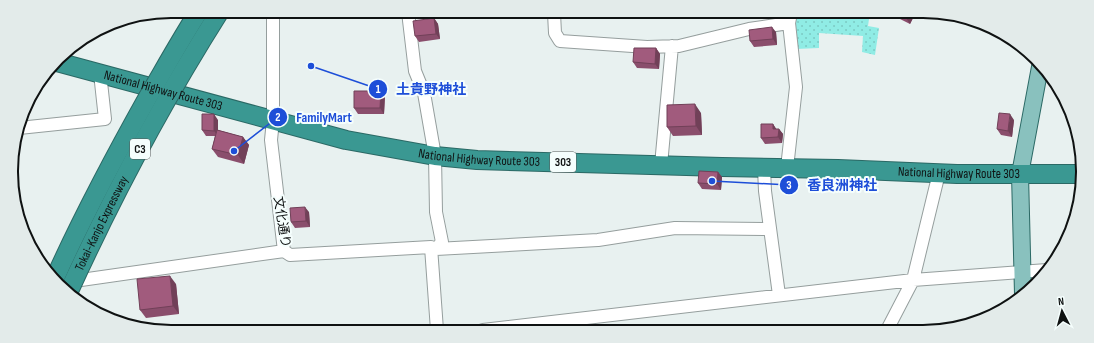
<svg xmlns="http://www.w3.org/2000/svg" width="1094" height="343" font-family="'Sofia Sans Condensed','Noto Sans JP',sans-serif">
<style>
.grass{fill:url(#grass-dots)}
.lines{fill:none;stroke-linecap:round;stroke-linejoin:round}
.minor-casing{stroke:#959e9d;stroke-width:14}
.major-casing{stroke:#2b6965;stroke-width:18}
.highway-casing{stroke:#2b6965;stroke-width:20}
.minor{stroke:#fff;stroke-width:12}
.major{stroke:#89c1be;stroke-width:16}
.highway{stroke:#3a9892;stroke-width:18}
.highway-bridge-casing{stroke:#2b6965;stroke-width:20;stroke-linecap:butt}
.highway-bridge{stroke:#3a9892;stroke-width:18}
.wall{fill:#8a4e6c}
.shaded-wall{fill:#714058}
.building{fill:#a15b7d;stroke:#714058}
.labels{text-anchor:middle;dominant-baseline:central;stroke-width:4;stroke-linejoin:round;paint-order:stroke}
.shield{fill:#f5fefd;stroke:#545958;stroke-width:1}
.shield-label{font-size:12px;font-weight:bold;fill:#0f1212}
.street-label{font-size:13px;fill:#0f1212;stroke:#f5fefd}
.rim{fill:none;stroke:#0f1212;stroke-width:2}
.leader{fill:none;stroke:#1d4ed8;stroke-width:1.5}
.callout-dot{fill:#1d4ed8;stroke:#f5fefd;stroke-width:1.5}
.mark-label{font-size:12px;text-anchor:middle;font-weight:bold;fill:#fff}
.callout-label{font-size:14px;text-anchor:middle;font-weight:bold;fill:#1d4ed8;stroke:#f5fefd;stroke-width:4;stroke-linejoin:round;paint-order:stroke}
</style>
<defs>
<pattern id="grass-dots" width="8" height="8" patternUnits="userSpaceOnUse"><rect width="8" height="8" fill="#90ece5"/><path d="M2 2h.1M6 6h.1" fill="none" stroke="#7bc9c3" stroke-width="1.8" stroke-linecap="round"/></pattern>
</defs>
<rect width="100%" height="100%" fill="#e8f1f0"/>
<path class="grass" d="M797 14H810L869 19 868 26 879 28 875 55 862 52 863 36 819 33V48L796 49 794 27Z"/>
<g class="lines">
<defs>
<path id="minor" d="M273 11V120L271 140 284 251 290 255 431 247 437 330
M408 12 415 71 424 93 435 156 436 212 442 242 436 249 598 240 675 228 770 229
M554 13 555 33 560 41 647 47 679 46 749 29 789 23
M19 128 105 119 100 73
M661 165 672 46
M764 168 765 191 779 295
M787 168 796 87 789 23 791 13
M60 283 284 251
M483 330 913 280 1047 270
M887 330 913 280 939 173"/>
<path id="major" d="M1023 294 1020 174 1040 67"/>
<g id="highway">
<path id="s1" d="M57 62 346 140 435 156 477 160 722 167 838 169 957 174H1080"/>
</g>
</defs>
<use href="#minor" class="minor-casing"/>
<use href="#major" class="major-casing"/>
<use href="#highway" class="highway-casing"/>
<use href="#minor" class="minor"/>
<use href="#major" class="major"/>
<use href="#highway" class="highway"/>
<defs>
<g id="highway-bridge">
<path d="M55 278C83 216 115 156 148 97 165 68 181 39 199 11"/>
<path id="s2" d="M69 291C113 195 163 101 220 11"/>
</g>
</defs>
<use href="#highway-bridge" class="highway-bridge-casing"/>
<use href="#highway-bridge" class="highway-bridge"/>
</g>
<path class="wall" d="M828 14H857V16Z
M895 14H915L910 24 898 18Z
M434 18 438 24 440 39 419 42 415 36Z
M776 32 777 45 754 47 750 41Z
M656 48 660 54 659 69 637 68 633 62Z
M381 89 385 95 384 114H358L354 108 369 91Z
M701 113 702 135 673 136 667 127Z
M218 120V130L243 137 249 145 244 164 218 157 212 149 215 136H206L202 130Z
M1014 120 1012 137 1001 135 997 129Z
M773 124 776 129H779L783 134 782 143 765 144 761 138Z
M718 172 722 177 721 190 702 189 698 183Z
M309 212 310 227 295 228 291 222Z
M176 284 179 314 146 318 140 310Z"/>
<path class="shaded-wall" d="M908 14H915L910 24 906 18Z
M434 18 438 24 440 39 436 34Z
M772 27 776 32 777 45 773 39Z
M656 48 660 54 659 69 655 64Z
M381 89 385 95 384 114 380 108Z
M695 104 701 113 702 135 696 126Z
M214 114 218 120V136L214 131Z
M1010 114 1014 120 1012 137 1008 131Z
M773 124 777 130 773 129Z
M779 129 783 134 782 143 778 137Z
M243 137 249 145 244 164 238 155Z
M718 172 722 177 721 190 717 184Z
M305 207 309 212 310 227 306 221Z
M170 276 176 284 179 314 173 306Z"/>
<path class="building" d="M898 14H908L906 18Z
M434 18 436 34 415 36 413 21Z
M772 27 773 39 750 41 749 30Z
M634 48H656L655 64 633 62Z
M369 89H381L380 108H354V91H369Z
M695 104 696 126 667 127V105Z
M999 113 1010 114 1008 131 997 129Z
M202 114H214V131L202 130Z
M761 124H773V129H779L778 137 761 138Z
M217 130 243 137 238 155 212 149Z
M699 171 718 172 717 184 698 183Z
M305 207 306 221 291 222 290 208Z
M170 276 173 306 140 310 137 279Z
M218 325V329H197V328Z"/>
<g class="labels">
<g class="shield">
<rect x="130" y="139" width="20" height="20" rx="3"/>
<rect x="550" y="152" width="26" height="20" rx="3"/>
</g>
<g class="shield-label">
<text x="140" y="149">C3</text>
<text x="563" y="162">303</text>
</g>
<g class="street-label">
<text stroke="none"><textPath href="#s1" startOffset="110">National Highway Route 303</textPath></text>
<text stroke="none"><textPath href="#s1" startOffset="434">National Highway Route 303</textPath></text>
<text stroke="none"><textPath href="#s1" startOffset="914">National Highway Route 303</textPath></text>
<text transform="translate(282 222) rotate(81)">文化通り</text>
<text stroke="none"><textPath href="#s2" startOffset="75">Tokai-Kanjo Expressway</textPath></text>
</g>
</g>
<path d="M0 0H1094V343H0ZM171 18H923A153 153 0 0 1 1076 171V172A153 153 0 0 1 923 325H171A153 153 0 0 1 18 172V171A153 153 0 0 1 171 18Z" fill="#e3ebea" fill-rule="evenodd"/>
<path class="rim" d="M171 18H923A153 153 0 0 1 1076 171V172A153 153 0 0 1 923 325H171A153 153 0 0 1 18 172V171A153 153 0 0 1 171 18Z"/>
<path class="leader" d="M311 66L378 89M234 151L278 117M712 181L789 185"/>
<g class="callout-dot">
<circle cx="311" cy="66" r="4"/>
<circle cx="234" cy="151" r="4"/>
<circle cx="712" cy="181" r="4"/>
<circle cx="378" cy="89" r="10"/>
<circle cx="278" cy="117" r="10"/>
<circle cx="789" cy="185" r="10"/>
</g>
<g class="mark-label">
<text x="378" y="93">1</text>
<text x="278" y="121">2</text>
<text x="789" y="189">3</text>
</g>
<g class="callout-label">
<text x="431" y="94">土貴野神社</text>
<text x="324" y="122">FamilyMart</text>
<text x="842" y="190">香良洲神社</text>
</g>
<g transform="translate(1062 311) rotate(354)" stroke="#f5fefd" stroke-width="3" paint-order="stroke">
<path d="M0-3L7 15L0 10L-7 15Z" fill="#0f1212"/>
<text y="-6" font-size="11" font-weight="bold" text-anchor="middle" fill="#0f1212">N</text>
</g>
</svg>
